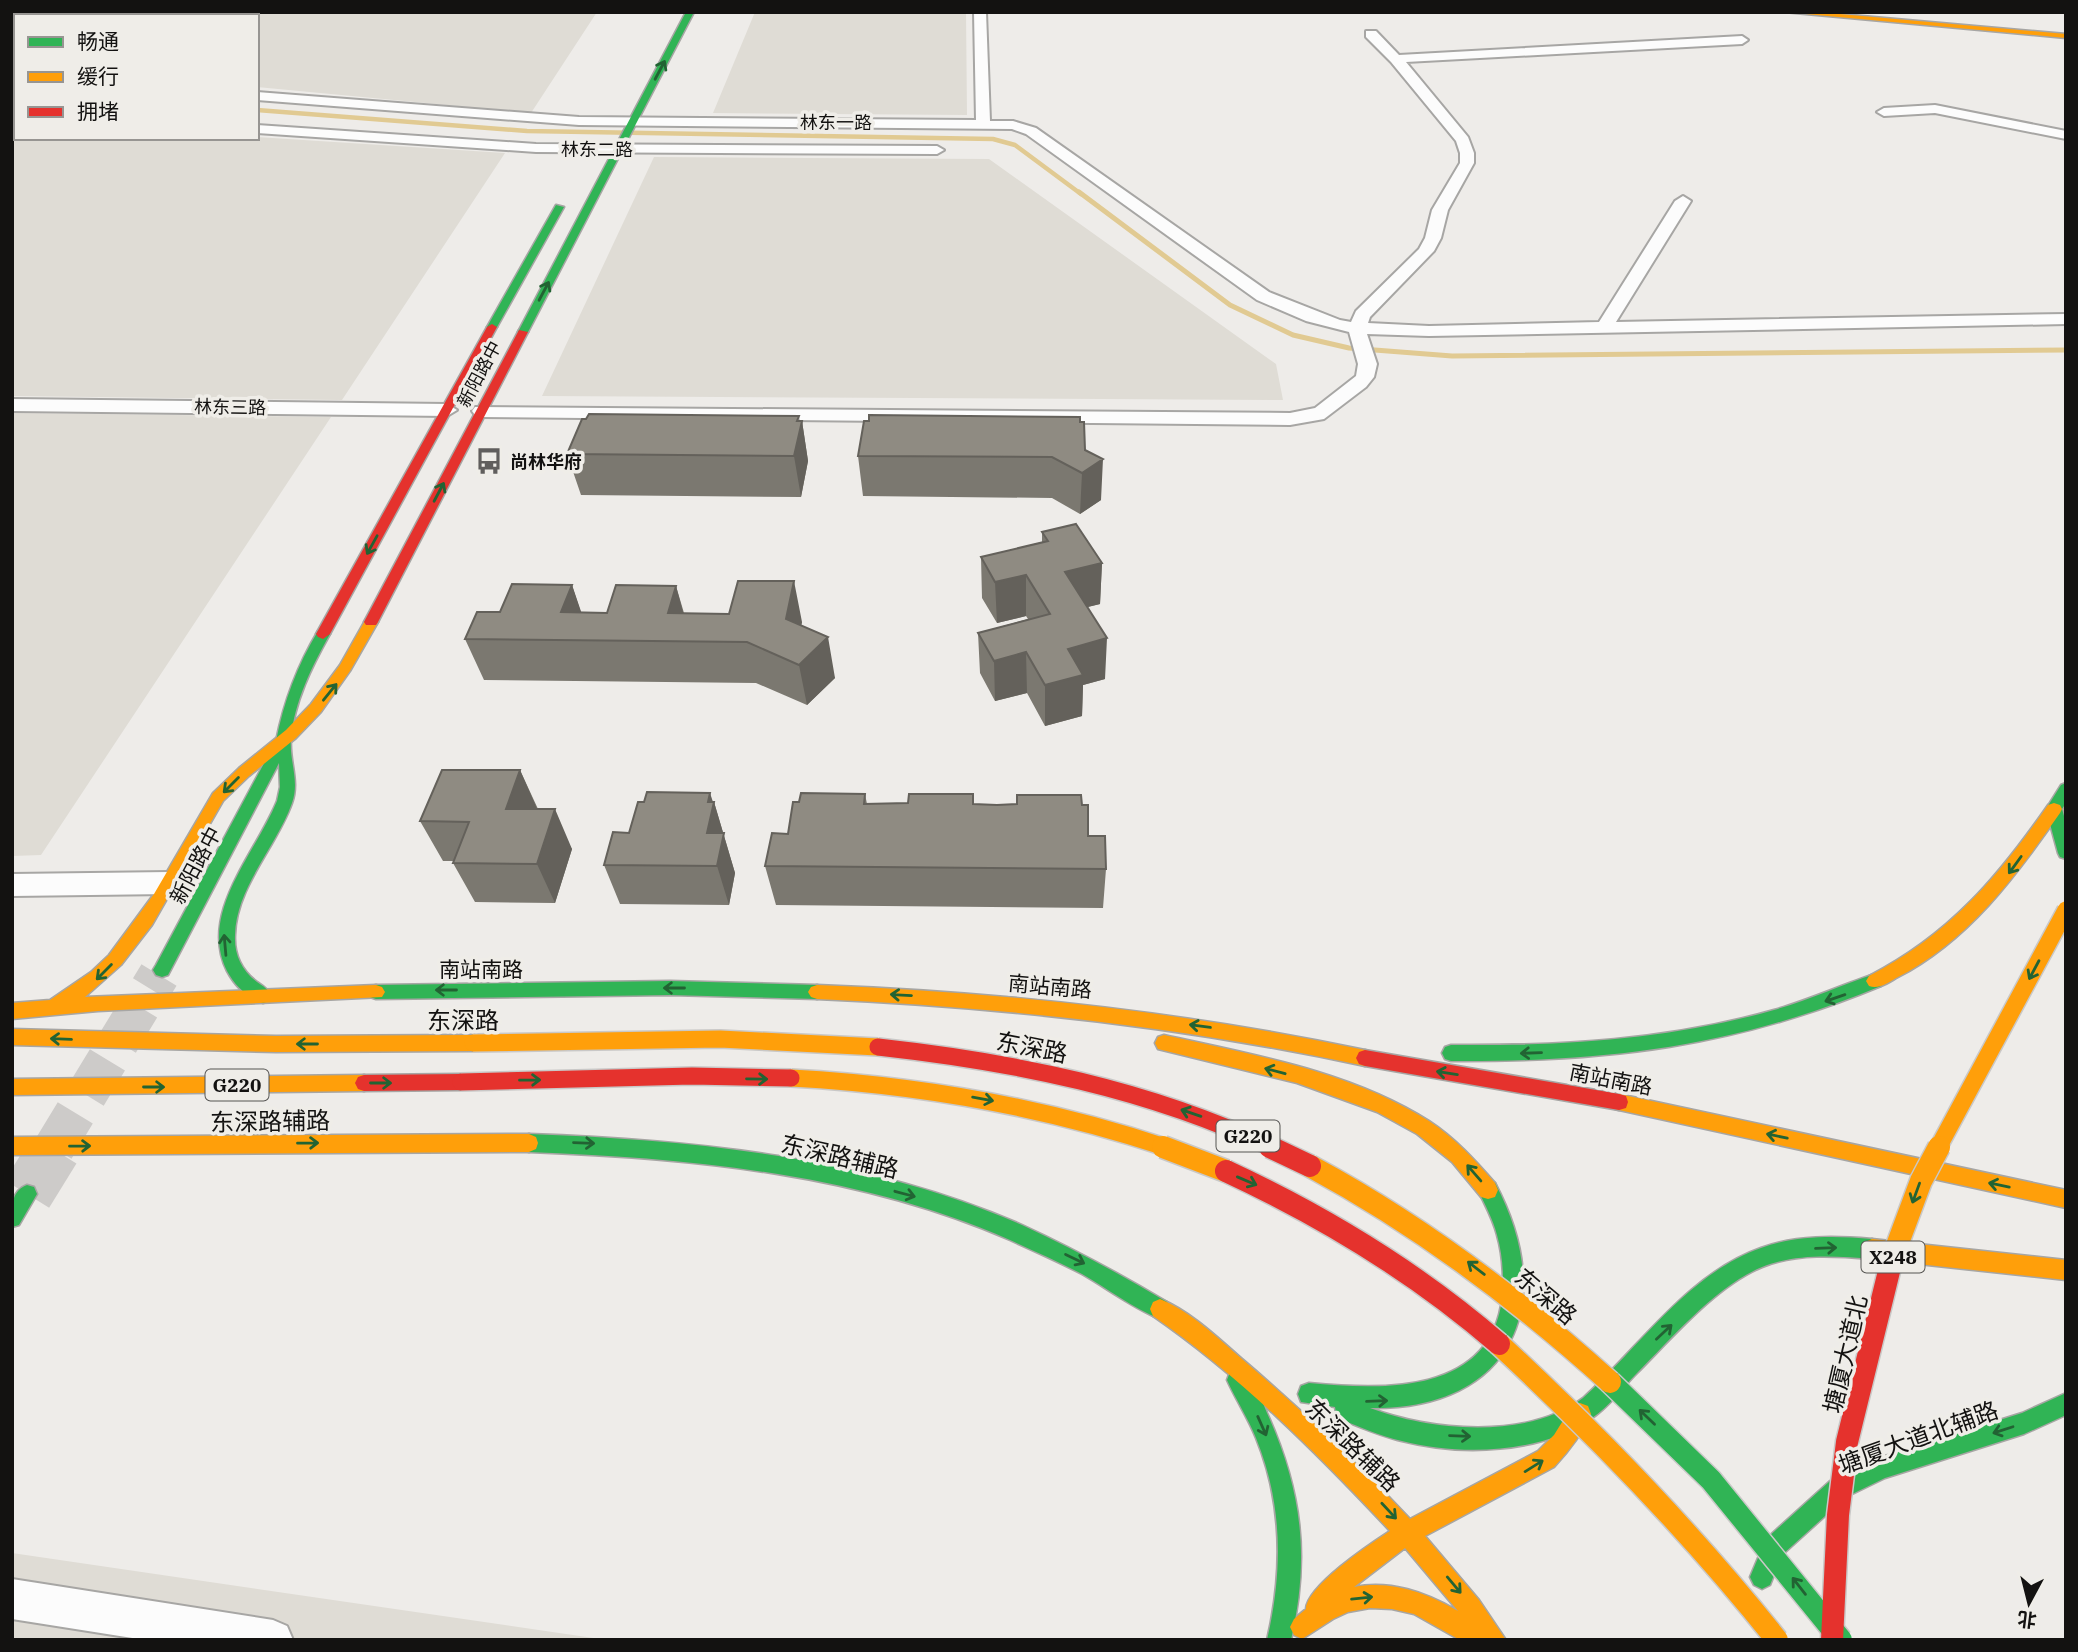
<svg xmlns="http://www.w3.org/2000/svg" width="2078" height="1652" font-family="'IBM Plex Serif','Noto Sans SC',serif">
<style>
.built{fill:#dfdcd5}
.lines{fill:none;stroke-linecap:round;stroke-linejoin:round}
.stream-far1{stroke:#e1ca92;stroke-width:4.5}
.stream{stroke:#e1ca92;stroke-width:5}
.secondary-tunnel-far1{stroke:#cdcbc9;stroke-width:41;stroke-dasharray:41 21;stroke-linecap:butt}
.secondary-tunnel{stroke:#cdcbc9;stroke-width:52;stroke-dasharray:52 26;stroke-linecap:butt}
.street-casing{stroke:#a7a6a4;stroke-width:4}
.fast-casing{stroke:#a7a6a4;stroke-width:3}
.slow-casing{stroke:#a7a6a4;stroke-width:3}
.jam-casing{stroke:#a7a6a4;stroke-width:3}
.street{fill:#fcfcfc;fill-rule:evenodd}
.fast{fill:#30b455;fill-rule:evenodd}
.slow{fill:#ff9f0a;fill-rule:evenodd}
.jam{fill:#e5322d;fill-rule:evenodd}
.fast-bridge-casing{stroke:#c9c8c7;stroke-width:25;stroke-linecap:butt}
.slow-bridge-far1-casing{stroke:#c9c8c7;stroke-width:20;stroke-linecap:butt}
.slow-bridge-casing{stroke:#c9c8c7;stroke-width:25;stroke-linecap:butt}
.jam-bridge-far1-casing{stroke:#c9c8c7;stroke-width:20;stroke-linecap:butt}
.jam-bridge-casing{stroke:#c9c8c7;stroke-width:25;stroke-linecap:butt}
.fast-bridge{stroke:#30b455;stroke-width:22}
.slow-bridge-far1{stroke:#ff9f0a;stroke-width:17}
.slow-bridge{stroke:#ff9f0a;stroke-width:22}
.jam-bridge-far1{stroke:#e5322d;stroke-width:17}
.jam-bridge{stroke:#e5322d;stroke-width:22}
.wall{fill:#7b7870}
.shaded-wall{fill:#64615b}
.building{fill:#8f8b82;stroke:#64615b;stroke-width:2}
.oneway{stroke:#226333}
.labels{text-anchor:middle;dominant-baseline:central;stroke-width:7;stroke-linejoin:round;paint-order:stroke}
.far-street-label{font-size:18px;fill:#131211;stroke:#efede8}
.far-poi-label{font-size:18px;font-weight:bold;fill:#131211;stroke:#efede8;text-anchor:start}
.shield{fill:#efede8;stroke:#555452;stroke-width:2}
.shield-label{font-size:19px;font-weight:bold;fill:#131211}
.street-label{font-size:21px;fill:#131211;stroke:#efede8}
.near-street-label{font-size:24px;fill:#131211;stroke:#efede8}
</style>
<rect width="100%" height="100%" fill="#eeece9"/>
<path class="built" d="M148 12H597L531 113 257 87V16H143Z
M755 12H966L967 115 713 113Z
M16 133V138L257 137 505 153 342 400 12 396V135Z
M654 157 989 159 1276 364 1283 400 542 396Z
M12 413 331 417 41 855 12 856Z
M12 1553 607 1640H12Z"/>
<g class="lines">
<path class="stream-far1" d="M12 92H16
M257 110 527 131 993 139 1015 145 1081 194"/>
<path class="stream" d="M1079 192 1230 305 1293 335 1349 348 1452 356 2066 350"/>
<path class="secondary-tunnel-far1" d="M54 1148 159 975"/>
<path class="secondary-tunnel" d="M27 1194 56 1147"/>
<defs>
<path id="street" d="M129 12H143L140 16H126Z
M974 12H986L990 121H1013L1036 128 1269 292 1340 320 1351 322 1356 311 1419 249 1425 238 1432 210 1460 163V153L1456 141 1391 62 1366 37V31H1376L1399 55 1742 36 1748 40 1742 44 1406 62 1468 137 1474 153V163L1448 210 1441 238 1434 251 1370 317 1368 323 1429 326 1599 322 1675 201 1683 196 1691 201 1616 322 2066 314V324L1429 336 1367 334 1377 364 1374 377 1366 387 1324 419 1290 425 482 417 475 415 472 411 475 407 1290 413 1315 408 1356 376 1358 364 1349 332 1306 321 1257 300 1026 134 1012 129 579 125 257 100V92L579 117 976 120Z
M12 70H16V78H12Z
M16 104V114L12 115V105Z
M1935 105 2066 131V139L1935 113 1884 116 1877 112 1884 108Z
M257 125 536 144 937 146 944 150 937 154 536 152 257 133Z
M12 399 447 404 457 410 447 416 12 411Z
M169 872 179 875 183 883 179 891 169 894 12 896V874Z
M12 1579 273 1620 287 1626 293 1640H145L12 1619Z"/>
<path id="fast" d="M686 12H694L528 332 519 334 518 332Z
M556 205 564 207 497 327 488 329 487 327Z
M323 629 330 634C312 666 294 702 291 739 289 761 300 781 292 803 277 846 236 887 235 935 234 954 241 970 257 982 263 986 268 989 272 996L269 1001 263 1003C248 998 235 986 227 971 198 913 256 853 277 801L280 787 279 763 168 975 162 977 156 975 153 970 156 965 276 741C284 701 297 666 318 631Z
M2066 783V803L2062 809 2066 823V859L2060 857 2058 853 2046 809 2061 785Z
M1875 974 1881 976 1884 981 1881 986C1734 1047 1609 1062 1451 1061L1445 1059 1442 1053 1445 1047 1451 1045C1560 1046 1669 1040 1774 1010 1809 1000 1841 985 1875 974Z
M670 981 817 985 823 987 826 992 823 997 817 999 670 995 376 999 370 997 367 992 370 987 376 985Z
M529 1134C696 1140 867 1157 1022 1225 1072 1248 1120 1274 1167 1302L1170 1309 1167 1316 1160 1319C1133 1308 1108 1289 1082 1274 1059 1262 1034 1251 1010 1240 860 1174 692 1158 529 1152L522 1149 520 1143 522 1137Z
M1488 1181 1495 1183C1559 1303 1513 1410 1370 1408 1430 1431 1528 1440 1583 1398 1639 1348 1687 1274 1761 1248 1796 1235 1835 1236 1872 1239L1879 1242 1882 1249 1879 1256 1872 1259C1837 1256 1796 1253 1762 1267 1716 1286 1672 1338 1637 1373 1622 1388 1610 1406 1592 1418 1541 1454 1461 1456 1402 1441 1380 1436 1358 1426 1337 1418L1335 1407 1301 1402 1298 1394 1301 1386 1309 1383C1383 1390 1490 1395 1502 1299 1504 1277 1503 1256 1497 1235 1493 1219 1485 1205 1478 1190L1481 1183Z
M27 1185 34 1187 37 1194 19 1225 12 1227C12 1211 9 1192 27 1185Z
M1238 1369C1253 1376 1261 1398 1267 1413 1302 1491 1310 1557 1291 1640H1267C1283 1571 1283 1504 1256 1438 1248 1418 1236 1400 1227 1380L1230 1372Z
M2066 1393V1415L2024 1434 1885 1478 1846 1497 1782 1555 1770 1585 1762 1589 1754 1585 1750 1577 1766 1539 1830 1481 1882 1457 2022 1413Z"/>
<path id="slow" d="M1784 12H1817L2066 34V38Z
M371 617 378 622 350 671 321 712 296 738 249 776 223 801 152 925 121 965 85 997 376 985 382 987 385 992 382 997 98 1011 12 1019V1003L50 1000 91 972 109 955 154 894 213 793 239 768 286 730 311 704 340 665 366 619Z
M2054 803 2060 805 2062 809 2060 813C2016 876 1968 941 1898 977 1889 982 1879 990 1869 986L1866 981 1869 976C1949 935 1998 877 2048 805Z
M817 985C1002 992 1184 1012 1365 1050L1371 1052 1374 1058 1371 1064 1365 1066C1184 1027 1002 1007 817 999L811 997 808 992 811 987Z
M12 1029 276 1036 473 1035 479 1037 482 1043 479 1049 473 1051 276 1052 12 1045Z
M1164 1035C1254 1055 1350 1071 1429 1121 1455 1138 1475 1160 1495 1183L1498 1190 1495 1197 1488 1199 1481 1197 1452 1162 1417 1134 1377 1112 1297 1083 1158 1049 1155 1043 1158 1037Z
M364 1075 370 1077 373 1083 370 1089 364 1091 12 1095V1079Z
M1619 1094 2066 1190V1208L1619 1110 1612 1108 1610 1102 1612 1096Z
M529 1134 536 1137 538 1143 536 1149 529 1152 12 1155V1137Z
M1872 1239 2066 1260V1280L1872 1259 1865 1256 1862 1249 1865 1242Z
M1160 1299C1190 1311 1218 1338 1242 1359 1301 1409 1358 1463 1410 1519L1538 1451 1554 1435 1572 1406 1580 1403 1588 1406 1591 1414C1582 1434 1569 1451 1554 1467L1425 1536 1479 1600 1506 1640H1460L1414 1614 1392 1609 1370 1608 1348 1612 1333 1619 1302 1639 1294 1635 1290 1627 1294 1619 1306 1609C1307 1586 1370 1544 1390 1531 1318 1454 1240 1376 1153 1316L1150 1309 1153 1302ZM1405 1548 1458 1611C1425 1592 1391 1580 1354 1587Z"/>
<path id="jam" d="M492 324 497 327 330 634 323 639 318 637 316 634 487 327Z
M519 330 528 332 378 622 376 625H366L364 622Z
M1365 1050 1619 1094 1626 1096 1628 1102 1626 1108 1619 1110 1365 1066 1359 1064 1356 1058 1359 1052Z
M461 1074 467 1076 470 1082 467 1088 461 1090 364 1091 358 1089 355 1083 358 1077 364 1075Z"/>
</defs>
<use href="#street" class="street-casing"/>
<use href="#fast" class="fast-casing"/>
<use href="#slow" class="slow-casing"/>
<use href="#jam" class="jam-casing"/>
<use href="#street" class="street"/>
<use href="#fast" class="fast"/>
<use href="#slow" class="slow"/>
<use href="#jam" class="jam"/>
<defs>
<path id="fast-bridge" d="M1610 1382 1711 1480 1841 1640"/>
<path id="slow-bridge-far1" d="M473 1043 720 1039 878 1047
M791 1078C921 1085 1045 1107 1168 1148
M1938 1148 2066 910"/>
<path id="slow-bridge" d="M1163 1147 1226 1171
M1310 1166C1420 1225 1517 1298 1610 1382
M1892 1259 1921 1181 1939 1147
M1499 1344C1599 1437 1692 1533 1777 1640"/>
<path id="jam-bridge-far1" d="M878 1047C1014 1062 1149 1089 1273 1148
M461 1082 692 1076 791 1078"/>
<path id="jam-bridge" d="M1270 1147 1310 1166
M1226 1171C1325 1217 1416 1272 1499 1344
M1832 1640 1838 1515 1847 1442 1892 1259"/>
</defs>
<use href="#fast-bridge" class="fast-bridge-casing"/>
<use href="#slow-bridge-far1" class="slow-bridge-far1-casing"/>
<use href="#slow-bridge" class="slow-bridge-casing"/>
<use href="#jam-bridge-far1" class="jam-bridge-far1-casing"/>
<use href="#jam-bridge" class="jam-bridge-casing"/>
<use href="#fast-bridge" class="fast-bridge"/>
<use href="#slow-bridge-far1" class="slow-bridge-far1"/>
<use href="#slow-bridge" class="slow-bridge"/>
<use href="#jam-bridge-far1" class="jam-bridge-far1"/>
<use href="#jam-bridge" class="jam-bridge"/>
</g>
<path class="wall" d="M802 421 808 461 801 497 581 495 567 454Z
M1080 422 1085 450 1101 500 1080 514 1052 498 863 496 858 456Z
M1042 532 1102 563 1100 604 1087 607 1105 679 1083 685 1082 716 1045 726 1027 693 995 701 980 673 978 633 1028 619 1026 616 997 623 982 598 981 557 1042 542Z
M572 585 581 613H607L676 586 684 613 802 622 801 625 835 678 807 705 756 683 484 680 465 639 500 612Z
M520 770 538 809 572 849 555 903 475 902 453 863 454 861H443L420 821Z
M865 794 867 804 908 803 973 794 974 804 1082 805 1088 836 1106 869 1103 908 776 905 765 866 788 834 799 802Z
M714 802 735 873 729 905 620 904 604 865 629 833Z"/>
<path class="shaded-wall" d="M799 416 800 427 802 421 808 461 801 497 794 456Z
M1103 459 1101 500 1080 514 1082 473Z
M1102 563 1100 604 1064 613 1065 572Z
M1026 575V616L997 623 995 582Z
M794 581 802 622 794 660 786 619Z
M572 585 586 626 561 612Z
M676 586 687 627 668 613Z
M828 637 835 678 807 705 799 665Z
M1107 638 1105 679 1083 685 1082 716 1045 726V685L1068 649Z
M1026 652 1027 693 995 701 994 661Z
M520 770 538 811 506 809Z
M710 793 714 805V802L735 873 729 905 707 833 708 802Z
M555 809 572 849 555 903 537 864Z"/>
<path class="building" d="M589 414 799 416 797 421H802L794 456 567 454 582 419H586Z
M869 415 1080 417V422H1084L1085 450 1103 459 1082 473 1052 457 858 456 864 421H869Z
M1076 524 1102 563 1065 572 1107 638 1068 649 1083 675 1045 685 1026 652 994 661 978 633 1050 614 1026 575 995 582 981 557 1048 541 1042 532Z
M738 581H794L786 619 828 637 799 665 747 642 465 639 477 612H500L512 584 572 585 561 612 607 613 616 585 676 586 668 613 729 614Z
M442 770H520L506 809H555L537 864 453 863 469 822 420 821Z
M647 792 710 793 708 802H714L707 833H724L717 866 604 865 613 832 629 833 638 802H644Z
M801 793 865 794 864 804 908 803 909 794H973V804L997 805 1017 804V795H1081L1082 805H1088V836H1105L1106 869 765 866 772 833 788 834 793 802H799Z"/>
<defs><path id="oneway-shaft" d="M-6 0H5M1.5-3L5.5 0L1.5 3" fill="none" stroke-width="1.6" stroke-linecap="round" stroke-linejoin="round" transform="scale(1.75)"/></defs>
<g class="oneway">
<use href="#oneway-shaft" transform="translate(660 70) rotate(-62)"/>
<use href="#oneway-shaft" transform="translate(544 291) rotate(-62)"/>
<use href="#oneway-shaft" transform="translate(439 492) rotate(-62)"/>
<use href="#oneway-shaft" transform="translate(372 545) rotate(119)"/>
<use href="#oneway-shaft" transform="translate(330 692) rotate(-51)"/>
<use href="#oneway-shaft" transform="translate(231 785) rotate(135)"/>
<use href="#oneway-shaft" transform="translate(2015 865) rotate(126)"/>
<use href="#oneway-shaft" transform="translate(225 945) rotate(-95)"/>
<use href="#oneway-shaft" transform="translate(2034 970) rotate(118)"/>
<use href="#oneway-shaft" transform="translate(104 972) rotate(135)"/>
<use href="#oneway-shaft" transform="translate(674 988) rotate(-180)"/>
<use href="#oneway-shaft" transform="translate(446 990) rotate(180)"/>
<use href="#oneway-shaft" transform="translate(901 995) rotate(-177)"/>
<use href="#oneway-shaft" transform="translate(1835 998) rotate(161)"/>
<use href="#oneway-shaft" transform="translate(1200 1026) rotate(-172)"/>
<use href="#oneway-shaft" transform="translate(61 1039) rotate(-178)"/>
<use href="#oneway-shaft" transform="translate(307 1044) rotate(180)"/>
<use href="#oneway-shaft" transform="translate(1531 1053) rotate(178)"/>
<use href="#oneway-shaft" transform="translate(1275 1071) rotate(-165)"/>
<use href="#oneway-shaft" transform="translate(1447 1073) rotate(-171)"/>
<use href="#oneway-shaft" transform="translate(757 1079) rotate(1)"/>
<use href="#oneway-shaft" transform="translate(530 1080) rotate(-1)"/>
<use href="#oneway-shaft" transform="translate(381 1083)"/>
<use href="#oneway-shaft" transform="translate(154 1087)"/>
<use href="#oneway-shaft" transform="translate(983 1099) rotate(10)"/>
<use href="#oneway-shaft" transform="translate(1191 1113) rotate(-161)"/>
<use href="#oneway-shaft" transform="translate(1777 1136) rotate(-168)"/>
<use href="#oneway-shaft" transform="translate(308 1143) rotate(-1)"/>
<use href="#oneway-shaft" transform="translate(584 1143) rotate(2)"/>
<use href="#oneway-shaft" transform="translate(80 1146) rotate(-1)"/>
<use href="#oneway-shaft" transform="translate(1474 1173) rotate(-131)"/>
<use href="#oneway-shaft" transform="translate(1247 1181) rotate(23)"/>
<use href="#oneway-shaft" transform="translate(1999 1185) rotate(-168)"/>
<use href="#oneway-shaft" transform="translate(1916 1193) rotate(110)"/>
<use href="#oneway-shaft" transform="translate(905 1194) rotate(15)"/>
<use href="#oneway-shaft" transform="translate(1826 1248) rotate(-2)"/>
<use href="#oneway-shaft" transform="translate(1075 1259) rotate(26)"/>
<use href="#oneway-shaft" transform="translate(1476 1268) rotate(-142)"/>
<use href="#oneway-shaft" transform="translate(1664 1332) rotate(-43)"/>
<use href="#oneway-shaft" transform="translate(1377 1401) rotate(-2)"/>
<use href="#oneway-shaft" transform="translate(1647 1417) rotate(-136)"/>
<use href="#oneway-shaft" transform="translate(1262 1426) rotate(66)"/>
<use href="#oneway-shaft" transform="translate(2003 1430) rotate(162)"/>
<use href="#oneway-shaft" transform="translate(1460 1436) rotate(2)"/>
<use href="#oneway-shaft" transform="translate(1534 1466) rotate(-32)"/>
<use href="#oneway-shaft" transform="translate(1389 1511) rotate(47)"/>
<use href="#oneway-shaft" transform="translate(1454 1585) rotate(50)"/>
<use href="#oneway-shaft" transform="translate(1799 1586) rotate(-128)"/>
<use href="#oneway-shaft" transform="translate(1362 1598) rotate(-6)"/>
</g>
<defs>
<symbol id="bus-bare" viewBox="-9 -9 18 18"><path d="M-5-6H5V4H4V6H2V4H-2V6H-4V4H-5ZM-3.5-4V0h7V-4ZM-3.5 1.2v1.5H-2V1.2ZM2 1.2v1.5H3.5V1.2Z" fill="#605e5d" stroke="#efede8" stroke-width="2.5" paint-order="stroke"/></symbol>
</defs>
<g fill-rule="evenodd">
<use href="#bus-bare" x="470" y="442" width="38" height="38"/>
</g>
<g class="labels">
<g class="far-street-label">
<text x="836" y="122">林东一路</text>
<text x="597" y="149">林东二路</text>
<text transform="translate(479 374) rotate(-62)">新阳路中</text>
<text transform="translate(230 407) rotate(1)">林东三路</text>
</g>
<g class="far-poi-label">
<text x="510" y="461">尚林华府</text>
</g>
<g class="shield">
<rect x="205.5" y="1069.5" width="63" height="31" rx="5"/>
<rect x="1216.5" y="1120.5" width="63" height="31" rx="5"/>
<rect x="1861.5" y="1241.5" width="63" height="31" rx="5"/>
</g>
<g class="shield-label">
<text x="237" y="1085">G220</text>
<text x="1248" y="1136">G220</text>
<text x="1893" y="1257">X248</text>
</g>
<g class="street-label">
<text transform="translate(195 865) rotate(-62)">新阳路中</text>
<text x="481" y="969">南站南路</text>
<text transform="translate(1050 986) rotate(5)">南站南路</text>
<text transform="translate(1611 1079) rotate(11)">南站南路</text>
</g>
<g class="near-street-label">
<text x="463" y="1020">东深路</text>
<text transform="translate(1032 1047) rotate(11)">东深路</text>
<text transform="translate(270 1121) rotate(-1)">东深路辅路</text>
<text transform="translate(840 1156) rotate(13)">东深路辅路</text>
<text transform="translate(1546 1296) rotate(40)">东深路</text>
<text transform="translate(1845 1354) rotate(-77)">塘厦大道北</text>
<text transform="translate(1918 1437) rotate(-20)">塘厦大道北辅路</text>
<text transform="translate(1353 1445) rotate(44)">东深路辅路</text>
</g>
</g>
<rect width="2078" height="1652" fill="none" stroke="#131211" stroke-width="28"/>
<rect x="14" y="14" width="245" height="126" fill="#efede8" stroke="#979592" stroke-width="2"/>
<rect x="28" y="37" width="35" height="10" fill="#30b455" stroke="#979592" stroke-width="2"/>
<text x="77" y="49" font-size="21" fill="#131211">畅通</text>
<rect x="28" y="72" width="35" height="10" fill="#ff9f0a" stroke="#979592" stroke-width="2"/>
<text x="77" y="84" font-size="21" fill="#131211">缓行</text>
<rect x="28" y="107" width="35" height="10" fill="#e5322d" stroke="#979592" stroke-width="2"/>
<text x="77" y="119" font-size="21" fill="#131211">拥堵</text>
<g transform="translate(2029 1603) rotate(187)" stroke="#efede8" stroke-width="5" paint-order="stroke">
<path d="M0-5L12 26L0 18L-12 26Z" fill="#131211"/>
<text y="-10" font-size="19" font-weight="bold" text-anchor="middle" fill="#131211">北</text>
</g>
</svg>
